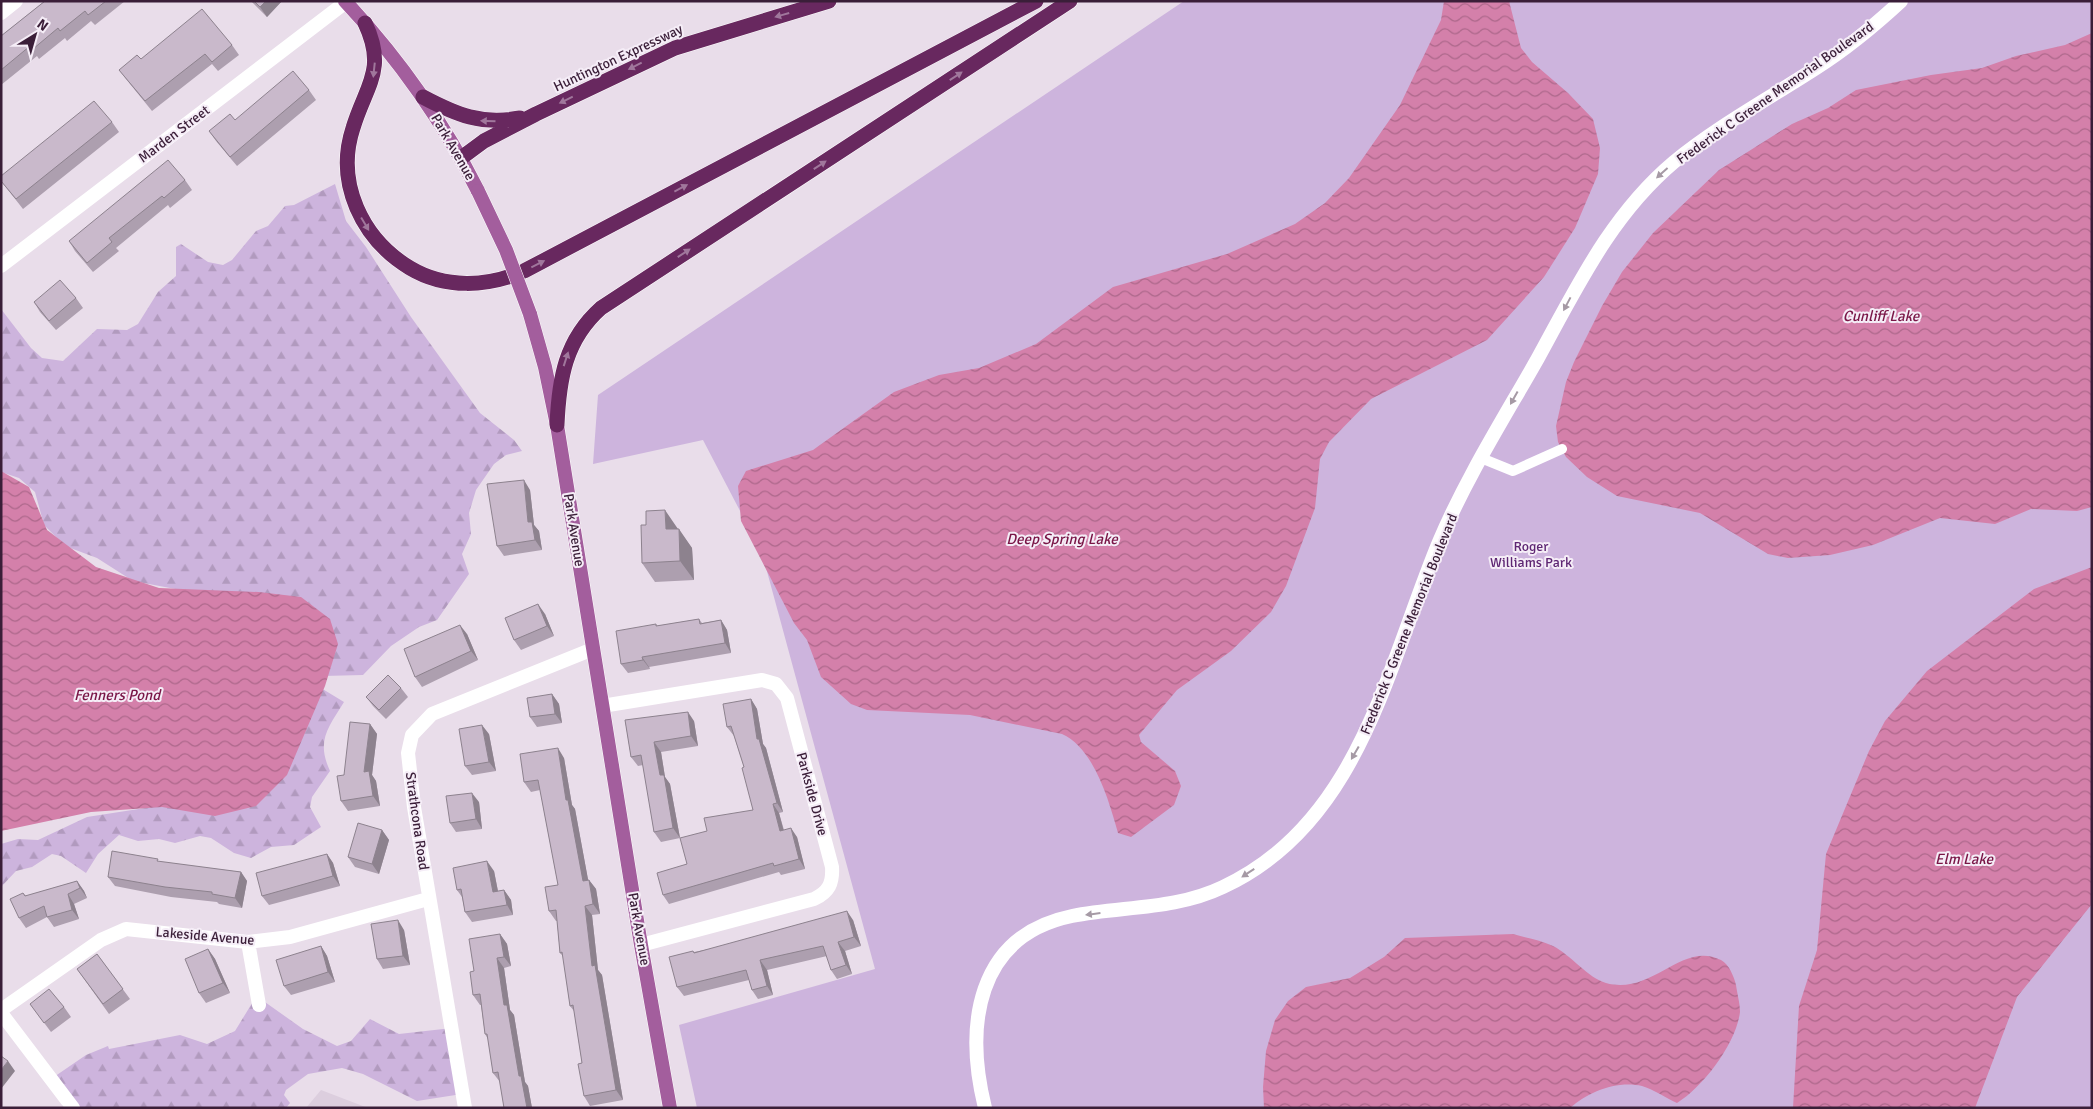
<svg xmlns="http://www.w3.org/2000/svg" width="2093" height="1109" font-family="Signika,sans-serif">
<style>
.built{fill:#dccede}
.forest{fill:url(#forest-firs)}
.park{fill:#cdb4dd}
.water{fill:url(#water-waves)}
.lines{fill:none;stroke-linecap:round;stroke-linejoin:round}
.primary-casing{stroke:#fff;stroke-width:15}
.motorway-casing{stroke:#fff;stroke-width:16}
.service{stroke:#fff;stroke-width:10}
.minor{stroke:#fff;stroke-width:14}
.primary{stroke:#a35e9d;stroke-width:14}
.motorway{stroke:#68285f;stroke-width:15}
.primary-bridge-casing{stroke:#fff;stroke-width:15;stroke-linecap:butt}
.primary-bridge{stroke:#a35e9d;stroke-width:14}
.wall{fill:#ad9faf}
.shaded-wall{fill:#8d828e}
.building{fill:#c9b9cb;stroke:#8d828e}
.oneway{fill:#a0779c}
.oneway2{fill:#a69aa5}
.labels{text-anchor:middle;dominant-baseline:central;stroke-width:4;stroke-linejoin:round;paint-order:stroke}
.street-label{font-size:14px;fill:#3a1e38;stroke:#f5edf7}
.park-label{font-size:14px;fill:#5e2673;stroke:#f5edf7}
.water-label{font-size:15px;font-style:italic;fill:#791546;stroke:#f5edf7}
</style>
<defs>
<pattern id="forest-firs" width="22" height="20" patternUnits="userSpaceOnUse" patternTransform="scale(1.25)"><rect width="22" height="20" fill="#cdb4dd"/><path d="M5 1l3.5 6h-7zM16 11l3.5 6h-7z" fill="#b19abe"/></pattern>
<pattern id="water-waves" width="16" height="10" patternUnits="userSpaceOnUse" patternTransform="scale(1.25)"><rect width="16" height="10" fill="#d480aa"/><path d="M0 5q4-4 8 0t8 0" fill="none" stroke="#ad688b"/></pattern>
</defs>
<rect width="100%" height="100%" fill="#e9ddea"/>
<path class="built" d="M321 1090 368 1108H306Z"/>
<path class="forest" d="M335 184 346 221 366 247 411 317 480 413 514 440 522 451 506 455 494 464 476 490 469 513 471 534 462 554 469 574 437 620 419 627 391 646 363 675 323 676 186 591 133 581 97 558 65 546 44 525 35 492 19 478 1 472V309L31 348 42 358 63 361 97 329 127 330 138 324 158 292 176 276V247L181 244 208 262 223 265 232 260 256 231 268 226 285 206 294 205Z
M316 685 344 702C328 728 316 741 330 771L312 797 310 807 321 827 294 845 271 847 251 858 234 853 211 838 200 836 175 843 159 839 138 841 119 835 98 854 86 873 61 856 52 854 32 867 16 871 1 887V844L18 839 38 840 87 817 190 801Z
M255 995 303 1029 337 1046 351 1041 370 1019 399 1034 452 1028 462 1094 417 1101 363 1074 342 1068 308 1074 286 1090 284 1095 290 1103 286 1108H64L48 1081 86 1055 108 1046 109 1049 180 1035 207 1044 235 1031 254 1000Z"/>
<path class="park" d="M1184 1H2092V1108H697L679 1025 875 969 762 553 703 440 593 464 598 395Z"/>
<path class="water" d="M1444 1H1509L1521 48 1532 62 1568 93 1593 119 1600 148 1598 174 1575 228 1544 277 1487 340 1371 399 1329 442 1320 459 1315 508 1286 586 1271 612 1231 651 1177 690 1139 735 1141 742 1175 771 1181 786 1174 805 1131 837 1118 833C1109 801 1094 748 1062 734L970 715 867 710 851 704 821 677 807 640 794 623 741 521 738 486 746 471 813 450 894 392 939 375 979 368 1036 344 1113 287 1227 254 1295 224 1325 203 1349 178 1400 105 1441 20Z
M2092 33V507L2077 511 2031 509 1995 524 1940 518 1873 545 1830 555 1788 558 1768 554 1700 513 1617 496 1587 477 1566 457 1558 442 1556 426 1566 382 1574 362 1602 306 1622 272 1653 233 1719 170 1792 124 1828 108 1856 90 1931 75 1982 68 2016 56 2065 45Z
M1 471 29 487 47 530 96 567 159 588 259 592 301 597 330 619 338 644 325 686 287 775 256 806 215 816 162 807 91 812 1 831Z
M2092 567V904L2017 997 1975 1108H1793L1799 1006 1817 950 1826 854 1869 751 1885 721 1927 671 2034 589Z
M1513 934C1526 938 1541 940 1553 946 1571 955 1588 978 1606 983 1652 996 1682 940 1721 960 1729 964 1734 977 1736 985 1737 993 1740 1003 1740 1012 1736 1044 1703 1087 1677 1103 1666 1098 1653 1089 1642 1086 1617 1080 1588 1092 1570 1108H1264L1263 1087 1266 1051 1275 1020 1288 1001 1306 987 1350 978 1384 957 1405 938Z"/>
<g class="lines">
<defs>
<path id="primary" d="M345 1C398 58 443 121 478 191
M530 314 545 367 557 425 641 945 670 1108"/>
<path id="motorway" d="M365 23C387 70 366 85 353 128 335 183 362 239 410 268 445 289 488 287 524 271L1036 1
M423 97C457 115 481 125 520 118
M461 158 484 141 536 114 675 48 829 1
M557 425C559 379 565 340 601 308L1070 1"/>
</defs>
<use href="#primary" class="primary-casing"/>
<use href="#motorway" class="motorway-casing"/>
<path class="service" d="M1481 458 1513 471 1562 449"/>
<path class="minor" d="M1 13 16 1
M1 266 346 2
M602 706 762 680 776 684 787 698 832 867C833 883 829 892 814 899L641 945
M248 942 259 1005
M1 1010 101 940 126 929 248 942 290 937 428 899
M1 1013 73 1108
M465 1108 414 807 408 753 412 735 432 714 593 649
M985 1108C965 1027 975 936 1072 916 1123 906 1175 910 1223 887 1359 824 1387 667 1439 542 1466 478 1504 418 1538 358 1577 287 1611 215 1674 162 1718 126 1768 99 1816 68 1846 49 1875 25 1901 1"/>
<use href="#primary" class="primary"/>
<use href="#motorway" class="motorway"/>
<defs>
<path id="primary-bridge" d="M478 191 506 250 530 314"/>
</defs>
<use href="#primary-bridge" class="primary-bridge-casing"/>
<use href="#primary-bridge" class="primary-bridge"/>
</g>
<path class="wall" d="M45 1H125L95 25 91 21 67 41 65 38 39 59 37 56 1 85V36Z
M251 1H282L267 17Z
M232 45 239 55 218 71 212 64 152 111 126 79 119 70 141 59Z
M309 90 316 100 237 166 216 141 209 131 235 120Z
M112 122 119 132 23 209 1 181Z
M185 180 192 190 170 208 168 205 116 248 119 251 93 272 75 251 69 241Z
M76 298 83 308 56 330 40 312 34 302Z
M530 490 534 525 539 531 542 550 504 556 497 546Z
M646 525 678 529 692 548 694 580 655 582 642 563Z
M545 614 554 636 521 650 514 640Z
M699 619 702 623 721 620 727 630 731 653 649 667 650 669 628 673 621 664 656 624 657 626Z
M467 634 478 660 422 687 415 677Z
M401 688 408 697 386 719 373 706 366 697Z
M552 694 559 704 562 723 537 727 530 717Z
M751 699 757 709 763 744 766 748 783 812 779 813 784 830 797 837 805 869 781 875 779 872 669 904 663 895 687 864 707 831 753 810 744 767 734 736 727 727Z
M625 720 694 721 698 746 661 752 665 777 670 784 680 838 661 842 654 832 643 765 638 766 631 757Z
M370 724 377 734 372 775 376 781 380 806 348 811 341 801 344 775Z
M489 734 496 771 472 775 465 766Z
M564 758 572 805 575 809 588 880H589L596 889 600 914 592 915 598 970 602 975 623 1100 590 1106 584 1096 582 1063 574 1011 570 1006 563 956 560 953 557 921H556L549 911 558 885 540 790 531 792 524 782Z
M479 802 482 829 456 832 450 823Z
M382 830 389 840 379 874 355 867 348 857Z
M327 854 333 863 340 886 269 905 262 896Z
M160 862 241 872 247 881 242 908 219 904 217 902 171 897 115 886 108 877Z
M494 871 498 891 504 890 511 900 513 915 472 922 465 912 462 897 457 890Z
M77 881 84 891 87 898 74 904 79 919 54 927 47 917 26 928 19 918 23 893 26 896Z
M853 920 861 946 845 951 852 974 837 979 831 970 827 956 767 970 773 995 758 999 752 990 749 980 684 996 677 987 694 952Z
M404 930 410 965 383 969 377 959Z
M500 934 507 944 511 966 504 968 510 1010 514 1015 525 1082 528 1086 532 1108H504L500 1082 493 1073 488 1039 485 1034 481 1005H480L473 995 474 971Z
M321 946 327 956 335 982 291 995 284 986Z
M208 949 215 959 230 993 206 1003 199 993Z
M97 954 130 999 109 1014 77 969Z
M30 1004 64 1007 71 1017 51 1032Z"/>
<path class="shaded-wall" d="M266 1H282L267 17 260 7Z
M524 480 530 490 534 525 539 531 542 550 535 540 528 522Z
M665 510 678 529H666Z
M679 529 692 548 694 580 680 561Z
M538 604 545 614 554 636 547 626Z
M721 620 727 630 731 653 725 643Z
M460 625 467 634 478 660 471 651Z
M642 657 649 667 650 669 643 660Z
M552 694 559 704 562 723 555 714Z
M751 699 757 709 763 744 766 748 783 812 777 803 757 739Z
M688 712 694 721 698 746 691 736Z
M370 724 377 734 372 775 376 781 380 806 373 796 364 772Z
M482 725 489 734 496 771 489 762Z
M654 742 661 752 665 777 670 784 680 838 673 828 660 775Z
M558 748 564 758 572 805 575 809 590 890 583 881 566 800Z
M472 793 479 802 482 829 476 819Z
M773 804 779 813 786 840 780 831Z
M791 828 797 837 805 869 799 859Z
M382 830 389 840 379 874 372 864Z
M327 854 333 863 340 886 333 876Z
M487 861 494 871 500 902 493 892Z
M241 872 247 881 242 908 235 898Z
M589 880 596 889 600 914 593 904Z
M77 881 84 891 87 898 80 888Z
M504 890 511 900 513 915 507 905Z
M68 894 74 904 79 919 72 910Z
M585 906 592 915 598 970 602 975 623 1100 616 1090 592 966Z
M847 911 853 920 861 946 854 937Z
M398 920 404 930 410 965 403 956Z
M500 934 507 944 511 966 504 957Z
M838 942 845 951 852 974 846 965Z
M321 946 327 956 335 982 328 972Z
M208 949 215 959 230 993 223 983Z
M497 958 504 968 510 1010 514 1015 525 1082 528 1086 532 1108H527L519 1076 504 1005Z
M760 960 767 970 773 995 767 986Z
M8 1061 15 1071 1 1089V1070Z"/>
<path class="building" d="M45 1H106L88 15 85 11 60 31 58 28 33 49 30 46 1 70V36Z
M254 1H266L260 7Z
M202 9 232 45 212 62 205 54 145 101 119 70 137 55 141 59Z
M293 71 309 90 230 157 209 131 230 114 235 120Z
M94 101 112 122 16 199 1 181V176Z
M168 160 185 180 164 198 162 196 109 238 112 242 87 263 69 241Z
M60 280 76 298 49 321 34 302Z
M524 480 528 522H532L535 540 497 546 487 484Z
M665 510 666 529H679L680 561 642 563 641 525H646V511Z
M538 604 547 626 514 640 505 618Z
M699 619 700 624 721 620 725 643 642 657 643 660 621 664 616 631 656 624V626Z
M460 625 471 651 415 677 404 649Z
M388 675 401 688 379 710 366 697Z
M552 694 555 714 530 717 527 698Z
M751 699 757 739H759L777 803 773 804 780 831 791 828 799 859 774 866 773 863 663 895 657 873 687 864 680 838 707 831 704 818 753 810 742 768 744 767 731 726 727 727 723 704Z
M688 712 691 736 654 742 660 775H664L673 828 654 832 641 755 631 757 625 720Z
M350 722 370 724 364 772 369 771 373 796 341 801 337 776 344 775Z
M482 725 489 762 465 766 459 729Z
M558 748 566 800H568L583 881 589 880 593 904 585 906 592 966 595 965 616 1090 584 1096 578 1064 582 1063 573 1005 570 1006 562 952 560 953 556 910 549 911 545 887 558 885 538 780 524 782 520 754Z
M472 793 476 819 450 823 446 796Z
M358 823 382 830 372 864 348 857Z
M112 851 158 859 157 861 241 872 235 898 212 894V892L165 887 108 877Z
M327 854 333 876 262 896 256 873Z
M487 861 493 892 504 890 507 905 465 912 461 889 457 890 453 868Z
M77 881 80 888 68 894 72 910 47 917 44 906 19 918 10 899 23 893 25 896Z
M847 911 854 937 838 942 846 965 831 970 823 946 760 960 767 986 752 990 746 970 677 987 669 957 693 951 694 953Z
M398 920 403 956 377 959 371 924Z
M500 934 504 957 497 958 504 1005H507L519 1076H521L527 1108H504L498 1072 493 1073 487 1034H485L480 994 473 995 470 972 474 971 469 939Z
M321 946 328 972 284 986 276 960Z
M208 949 223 983 199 993 185 959Z
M97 954 123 989 103 1004 77 969Z
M49 989 64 1007 44 1023 30 1004Z
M1 1056 8 1061 1 1070Z"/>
<defs><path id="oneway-solid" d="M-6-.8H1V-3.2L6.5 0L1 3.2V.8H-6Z" transform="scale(1.25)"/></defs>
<g class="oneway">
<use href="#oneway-solid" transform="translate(782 15) rotate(164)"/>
<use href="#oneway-solid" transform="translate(635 66) rotate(153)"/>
<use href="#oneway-solid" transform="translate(374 70) rotate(96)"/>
<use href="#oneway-solid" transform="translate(956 76) rotate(-33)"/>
<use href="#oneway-solid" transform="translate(566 100) rotate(154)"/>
<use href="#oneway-solid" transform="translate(488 121) rotate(-178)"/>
<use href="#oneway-solid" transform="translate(820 165) rotate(-33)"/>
<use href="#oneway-solid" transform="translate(681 188) rotate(-28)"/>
<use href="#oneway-solid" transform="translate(365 224) rotate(59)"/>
<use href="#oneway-solid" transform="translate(684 253) rotate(-33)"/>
<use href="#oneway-solid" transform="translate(538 264) rotate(-27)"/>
<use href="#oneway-solid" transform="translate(566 359) rotate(-72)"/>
</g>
<g class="oneway2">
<use href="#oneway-solid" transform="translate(1662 173) rotate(138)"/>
<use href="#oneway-solid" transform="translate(1567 304) rotate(118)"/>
<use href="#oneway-solid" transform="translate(1514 398) rotate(119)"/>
<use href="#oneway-solid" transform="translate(1355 753) rotate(120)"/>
<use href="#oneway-solid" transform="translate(1248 873) rotate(147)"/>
<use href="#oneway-solid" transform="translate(1093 914) rotate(173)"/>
</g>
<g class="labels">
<g class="street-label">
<text transform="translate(618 58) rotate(-25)">Huntington Expressway</text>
<text transform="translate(1775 93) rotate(-35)">Frederick C Greene Memorial Boulevard</text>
<text transform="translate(174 134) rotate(-37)">Marden Street</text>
<text transform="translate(453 147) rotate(60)">Park Avenue</text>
<text transform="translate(574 530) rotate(81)">Park Avenue</text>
<text transform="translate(1409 624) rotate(-68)">Frederick C Greene Memorial Boulevard</text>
<text transform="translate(812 794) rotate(75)">Parkside Drive</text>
<text transform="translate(417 821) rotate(82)">Strathcona Road</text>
<text transform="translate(639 929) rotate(80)">Park Avenue</text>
<text transform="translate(205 936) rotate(5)">Lakeside Avenue</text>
</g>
<g class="park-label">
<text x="1531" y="546">Roger<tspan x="1531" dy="16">Williams Park</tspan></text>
</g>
<g class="water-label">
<text x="1881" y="316">Cunliff Lake</text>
<text x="1062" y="539">Deep Spring Lake</text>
<text x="117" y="695">Fenners Pond</text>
<text x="1964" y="859">Elm Lake</text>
</g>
</g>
<rect width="2093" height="1109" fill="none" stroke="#3a1e38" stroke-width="5"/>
<g transform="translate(35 35) rotate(37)" stroke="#f5edf7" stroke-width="4" paint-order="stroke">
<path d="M0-4L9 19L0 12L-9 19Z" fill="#3a1e38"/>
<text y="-8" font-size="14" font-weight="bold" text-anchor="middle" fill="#3a1e38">N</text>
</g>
</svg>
